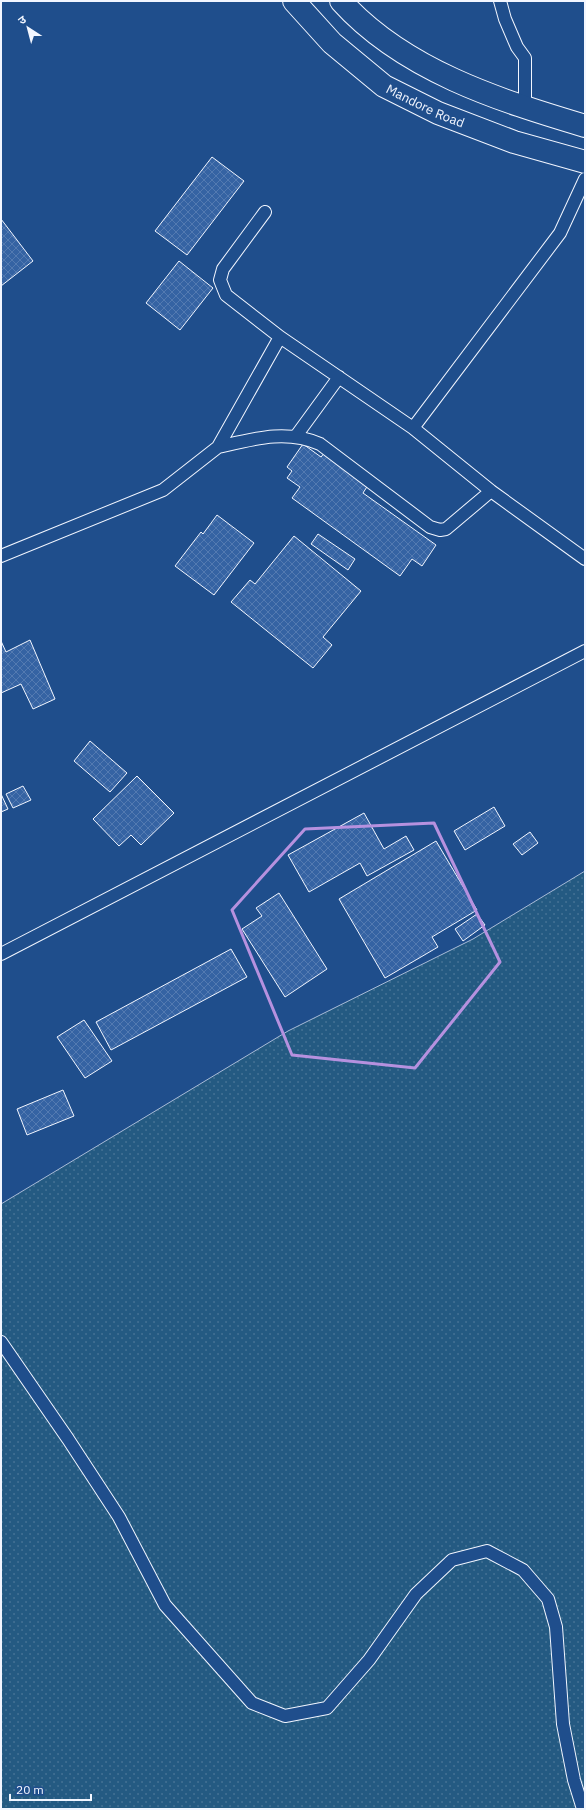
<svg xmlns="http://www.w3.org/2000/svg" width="586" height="1810" font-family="'IBM Plex Sans','Noto Sans Devanagari',sans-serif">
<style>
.grass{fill:url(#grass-dots);stroke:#a8bbd7}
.building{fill:url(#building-cross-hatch);stroke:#f2f6ff}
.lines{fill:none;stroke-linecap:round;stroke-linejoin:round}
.lane-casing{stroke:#f2f6ff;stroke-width:14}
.highway-casing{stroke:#f2f6ff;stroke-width:24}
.lane{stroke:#1f4e8c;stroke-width:12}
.highway{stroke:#1f4e8c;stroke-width:22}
.marked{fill:none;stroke:#b691df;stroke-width:3;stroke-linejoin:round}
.labels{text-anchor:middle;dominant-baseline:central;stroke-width:3;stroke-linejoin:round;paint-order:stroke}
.street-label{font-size:13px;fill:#f2f6ff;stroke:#1f4e8c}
</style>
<defs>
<pattern id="grass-dots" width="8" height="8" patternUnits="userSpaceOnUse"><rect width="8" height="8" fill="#245a82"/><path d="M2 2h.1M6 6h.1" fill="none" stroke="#447295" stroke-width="1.8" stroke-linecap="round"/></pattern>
<pattern id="building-cross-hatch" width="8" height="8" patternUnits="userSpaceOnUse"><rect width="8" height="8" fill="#3563a3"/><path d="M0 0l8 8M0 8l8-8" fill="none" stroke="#537ab1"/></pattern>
</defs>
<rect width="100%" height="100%" fill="#1f4e8c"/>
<path class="grass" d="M585 871V1809H1V1204L288 1031 473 939Z"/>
<path class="building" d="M212 157 244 181 187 255 155 231Z
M1 219 33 261 1 286Z
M179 261 213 288 180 330 146 303Z
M303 444 321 457 326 451 370 482 363 493 436 545 422 566 412 559 400 576 292 498 300 487 287 478 292 471 287 467Z
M217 515 254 543 214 595 175 566 201 532 203 534Z
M318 534 355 559 348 570 311 544Z
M294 536 361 591 323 637 332 645 313 668 231 602 250 580 255 584Z
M30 640 55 699 33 709 21 684 1 693V641L6 652Z
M90 741 127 773 110 792 74 761Z
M137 776 174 813 141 845 131 835 119 846 93 819Z
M23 786 31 800 13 808 6 794Z
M1 794 8 809 1 812Z
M494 807 505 826 465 850 454 831Z
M364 813 384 849 406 836 414 850 367 876 360 863 309 892 288 855Z
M530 832 538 843 522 855 513 844Z
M436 841 477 910 432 937 438 947 385 978 339 899Z
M279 893 327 969 285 997 242 929 262 916 256 908Z
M477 914 485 925 463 941 455 929Z
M231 949 247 977 111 1050 96 1022Z
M84 1020 112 1061 85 1078 57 1037Z
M63 1090 74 1116 27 1135 17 1109Z"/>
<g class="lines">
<defs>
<path id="lane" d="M500 1 505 19 517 47 525 58V108
M585 179 560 233 413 428 491 491 585 559
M265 212 223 269 220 280 226 295 280 337
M296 436 339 377
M218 447C253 439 286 429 320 444L430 527 440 530 446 529 491 491
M1 556 163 490 218 447 280 337 413 428
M1 954 585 651
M1 1342 68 1439 119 1517 165 1605 252 1703 285 1716 327 1708 369 1660 416 1594 452 1560 487 1551 523 1570 548 1599 556 1627 563 1724 574 1780 583 1809"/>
<g id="highway">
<path id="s1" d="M294 1 332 43 384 86 438 113 514 142 585 162"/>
<path d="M341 1C403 70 498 100 585 126"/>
</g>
</defs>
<use href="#lane" class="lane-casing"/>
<use href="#highway" class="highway-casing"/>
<use href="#lane" class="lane"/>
<use href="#highway" class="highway"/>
</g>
<path class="marked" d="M434 823 500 962 415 1068 292 1055 232 910 305 829Z"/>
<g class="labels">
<g class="street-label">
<text stroke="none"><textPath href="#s1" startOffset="170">Mandore Road</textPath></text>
</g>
</g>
<rect width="586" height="1810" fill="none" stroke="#f2f6ff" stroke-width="4"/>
<g transform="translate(28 28) rotate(324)" stroke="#1f4e8c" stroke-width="3" paint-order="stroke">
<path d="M0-3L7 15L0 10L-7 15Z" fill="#f2f6ff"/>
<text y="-6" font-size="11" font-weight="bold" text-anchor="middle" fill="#f2f6ff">उ</text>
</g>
<path d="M10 1794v6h81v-6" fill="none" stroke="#f2f6ff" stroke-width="2"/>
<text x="16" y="1794" font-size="12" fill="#f2f6ff" stroke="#1f4e8c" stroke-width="3" paint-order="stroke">20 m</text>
</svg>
